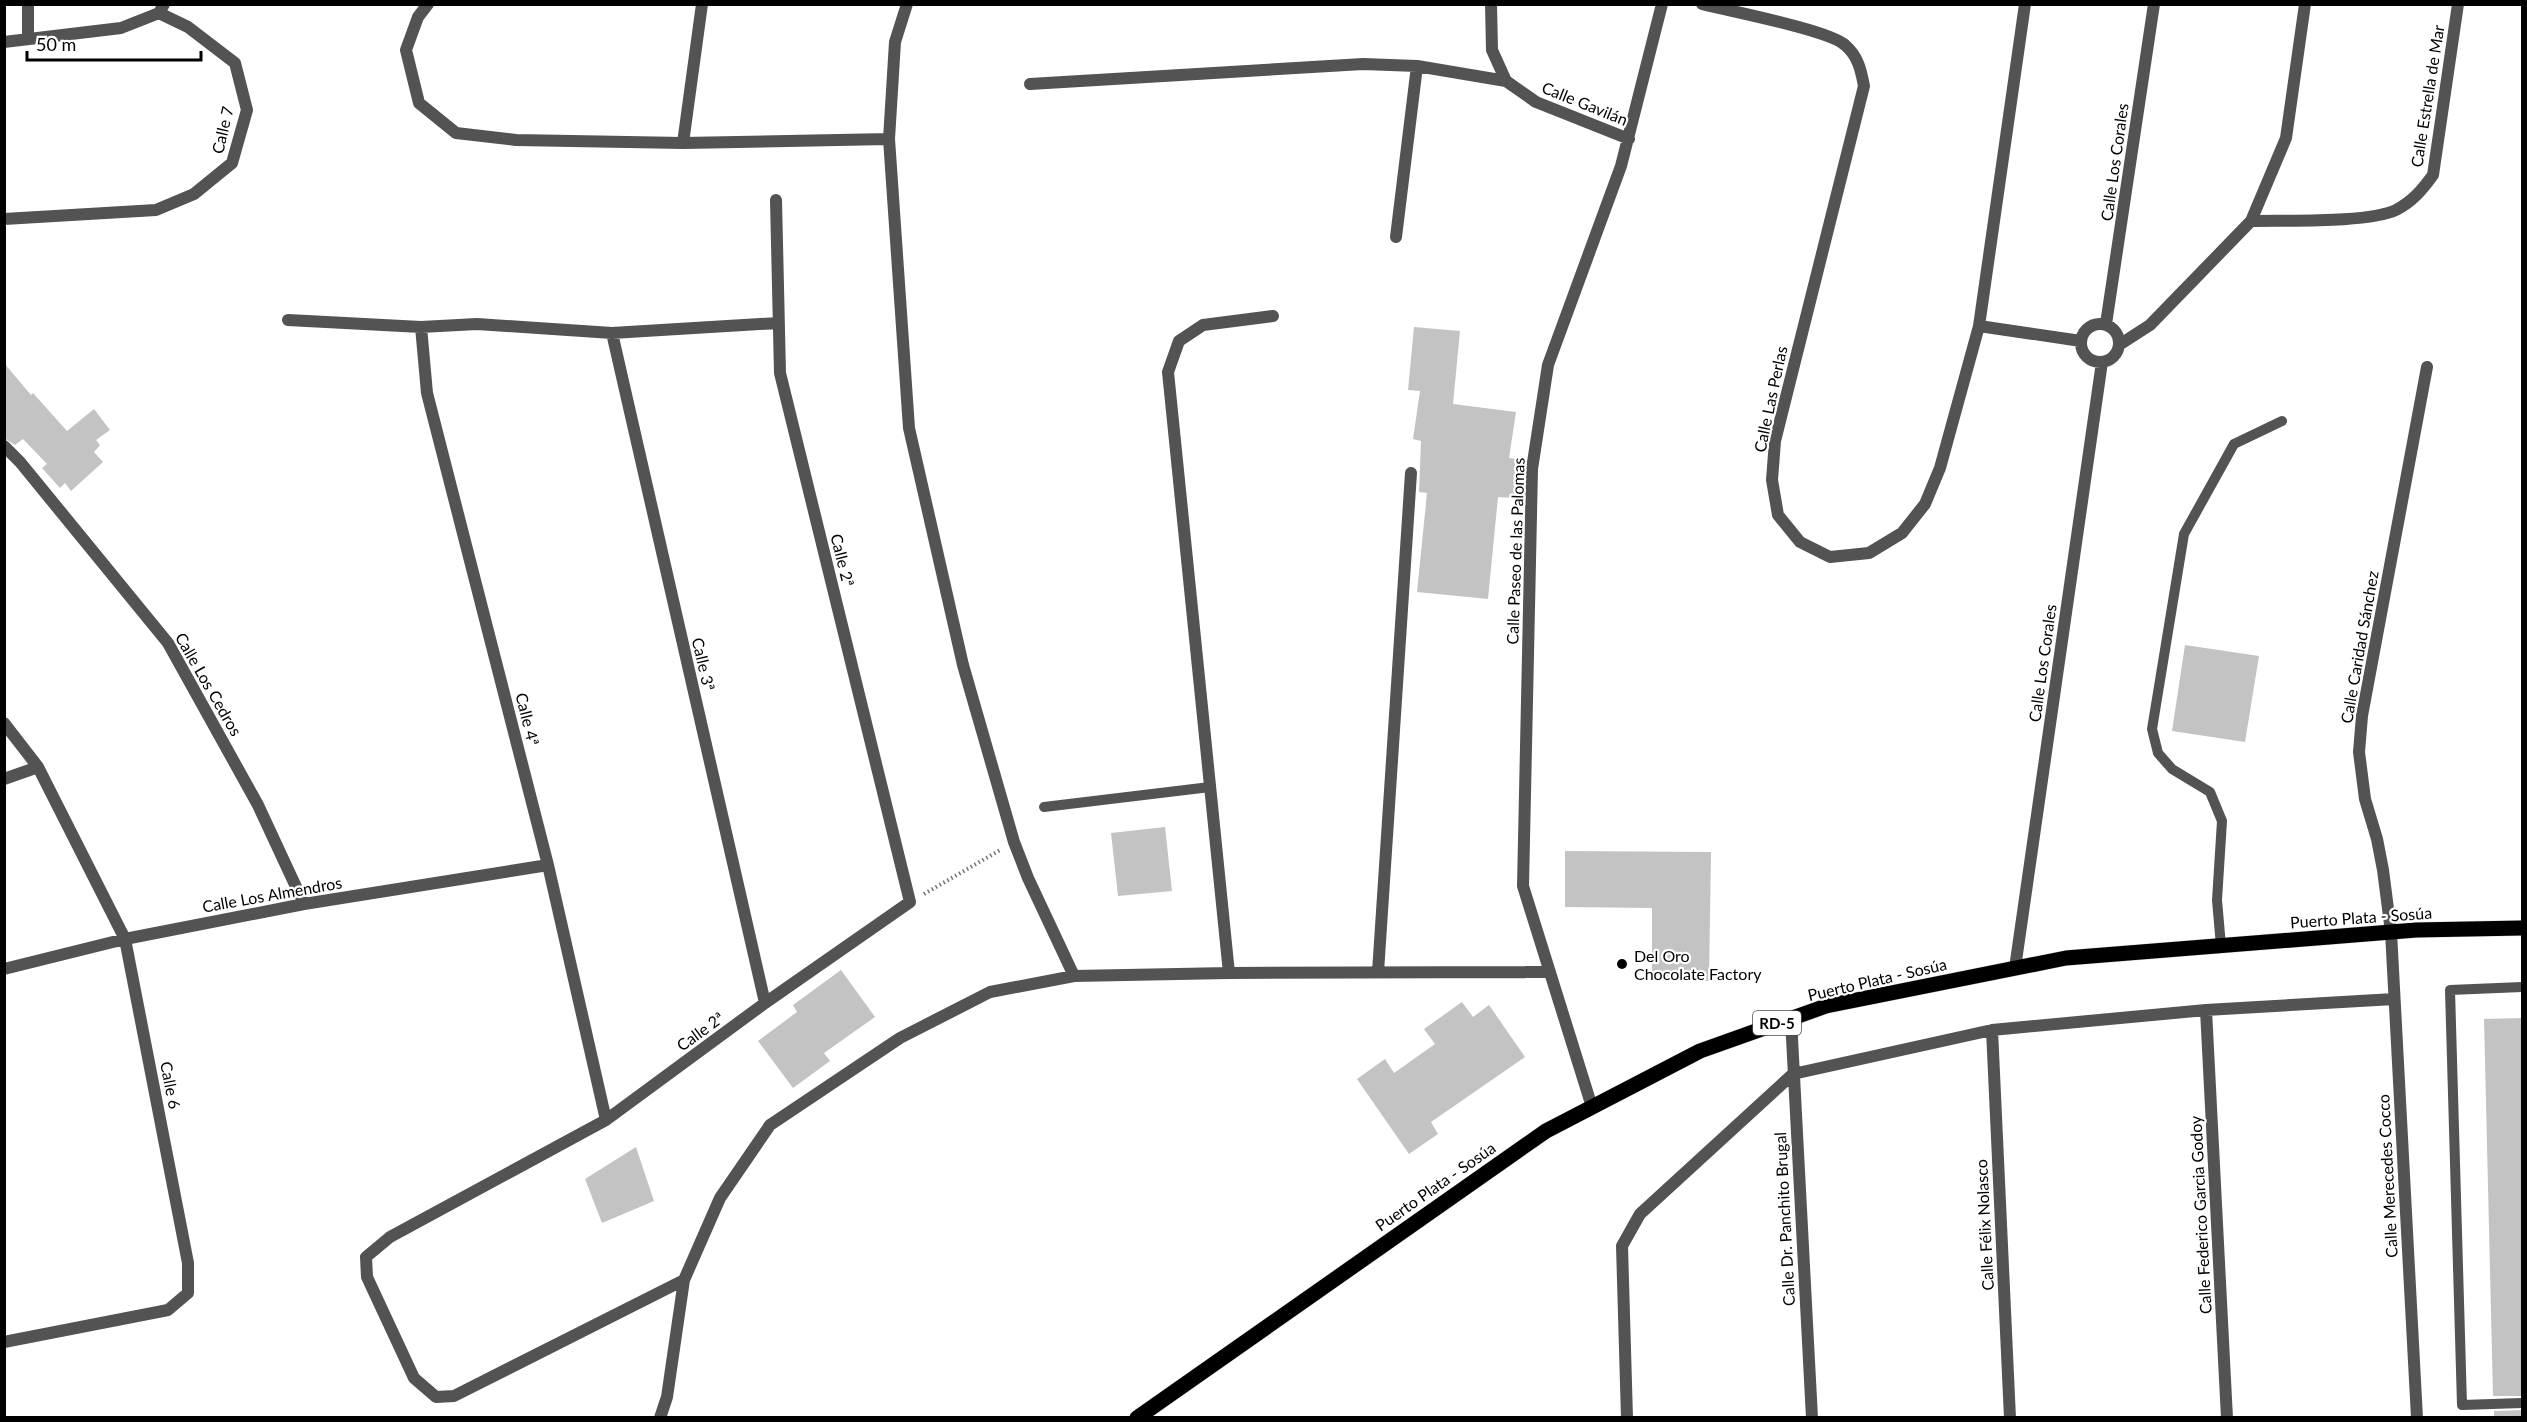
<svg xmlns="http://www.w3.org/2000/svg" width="2527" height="1422" font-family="Lato,sans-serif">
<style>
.building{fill:#c3c3c3}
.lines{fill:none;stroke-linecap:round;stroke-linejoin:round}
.primary-casing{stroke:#dbdbdb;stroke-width:16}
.path{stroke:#757575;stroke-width:4;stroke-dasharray:1.5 3;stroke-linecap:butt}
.lane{stroke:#535353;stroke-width:10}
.street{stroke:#535353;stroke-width:12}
.primary{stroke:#000;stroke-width:15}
.poi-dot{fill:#000;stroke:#fff;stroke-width:2}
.labels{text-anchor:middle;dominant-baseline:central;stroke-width:4.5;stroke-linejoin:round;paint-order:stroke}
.shield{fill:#fff;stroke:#4c4c4c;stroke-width:1.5}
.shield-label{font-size:15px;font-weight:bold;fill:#000}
.street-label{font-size:16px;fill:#000;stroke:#fff}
.poi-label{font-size:16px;fill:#000;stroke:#fff;text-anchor:start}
</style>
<rect width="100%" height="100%" fill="#fff"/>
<path class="building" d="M1414 327 1460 331 1453 404 1516 412 1509 458 1517 459 1514 498 1498 497 1488 599 1417 592 1427 493 1419 492 1421 441 1413 439 1420 391 1408 390Z
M4 363 31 395 33 393 67 431 94 409 110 430 96 440 100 445 94 452 103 462 71 491 65 483 60 488 42 468 47 464 23 439 15 445 4 438Z
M2185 645 2259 656 2245 742 2172 731Z
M1165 827 1172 891 1118 896 1111 833Z
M1565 851 1711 852 1709 981H1652V908L1565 907Z
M841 970 875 1017 824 1053 830 1061 793 1088 758 1041 797 1012 793 1005Z
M1462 1002 1473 1017 1489 1005 1525 1057 1431 1122 1438 1134 1409 1154 1357 1079 1385 1059 1394 1073 1435 1044 1424 1029Z
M2523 1018V1396H2493L2484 1019Z
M636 1147 654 1201 602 1223 585 1179Z
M2523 1410V1418H2494V1411Z"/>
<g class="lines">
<defs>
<path id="primary" d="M1137 1418 1546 1131 1700 1051 1826 1006 2066 958 2416 930 2522 928"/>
</defs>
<use href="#primary" class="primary-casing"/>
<path class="path" d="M924 894 1000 850"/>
<path class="lane" d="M1044 807 1210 787
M2221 946 2217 900 2222 821 2210 792 2172 769 2158 753 2152 729 2184 534 2234 444 2282 421
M2522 987 2450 990 2462 1405 2522 1403"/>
<path class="street" d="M428 4 418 17 406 50 419 103 456 133 516 140 683 143 889 139 909 428 963 665 1014 842 1028 878 1074 976
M1491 4 1492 50 1506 81 1536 102 1629 139
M1702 4C1729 11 1829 30 1845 45 1858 56 1861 70 1864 86L1775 441 1772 480 1778 515 1800 542 1830 557 1869 553 1902 533 1925 504 1940 468 1979 326 2025 4
M28 37V4
M4 42 121 28 159 13 164 4
M1030 84 1363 64 1417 66
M889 139 895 42 907 4
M683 143 702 4
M4 219 156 210 194 194 232 163 247 110 235 63 188 27 159 13
M2251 221C2284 220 2370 223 2396 210 2413 201 2422 190 2433 175L2458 4
M1396 237 1417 66 1506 81
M288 320 421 327 477 324 612 333 778 323
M2106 324 2154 4
M2081 343a19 19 0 1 1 38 0a19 19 0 1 1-38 0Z
M1979 326 2081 341
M421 327 427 393 548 865 606 1120
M612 333 765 1003
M2119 345 2150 325 2251 221 2286 138 2305 4
M4 446 20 462 168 643 258 805 304 904
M4 723 38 767 125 939 188 1263V1293L168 1310 4 1342
M4 779 38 767
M2015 968 2102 362
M4 969 125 939 304 904 548 865
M1378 972 1411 473
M1229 973 1168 372 1179 341 1203 325 1273 316
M2206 1010 2227 1418
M1791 1019 1812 1418
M1992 1030 2010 1418
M1592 1107 1523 886 1532 469 1548 365 1621 166 1662 4
M684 1280 454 1396 436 1397 414 1378 367 1277 366 1257 390 1237 606 1120 765 1003 910 902 780 373 776 200
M660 1418 667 1397 684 1280 720 1198 770 1125 900 1038 990 992 1074 976 1229 973 1550 972
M1627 1418 1622 1246 1640 1214 1793 1074 1992 1030 2206 1010 2394 999
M2417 1418 2391 932 2383 870 2377 839 2365 799 2359 752 2362 716 2427 367"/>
<use href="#primary" class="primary"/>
</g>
<circle class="poi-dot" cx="1622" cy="964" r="6"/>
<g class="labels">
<rect class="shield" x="1753" y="1011" width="48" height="24" rx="4.5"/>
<g class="shield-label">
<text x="1777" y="1023">RD-5</text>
</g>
<g class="street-label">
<text transform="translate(2427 96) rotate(-81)">Calle Estrella de Mar</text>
<text transform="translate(1585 103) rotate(22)">Calle Gavilán</text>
<text transform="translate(222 130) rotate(-77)">Calle 7</text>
<text transform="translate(2114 162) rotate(-82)">Calle Los Corales</text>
<text transform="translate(1770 399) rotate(-78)">Calle Las Perlas</text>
<text transform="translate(1515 551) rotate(-88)">Calle Paseo de las Palomas</text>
<text transform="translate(843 560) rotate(76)">Calle 2ª</text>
<text transform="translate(2359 647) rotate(-80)">Calle Caridad Sánchez</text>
<text transform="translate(2042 663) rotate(-82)">Calle Los Corales</text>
<text transform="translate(704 664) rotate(77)">Calle 3ª</text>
<text transform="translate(209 684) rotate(60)">Calle Los Cedros</text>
<text transform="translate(528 719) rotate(76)">Calle 4ª</text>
<text transform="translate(272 894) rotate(-10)">Calle Los Almendros</text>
<text transform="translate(2361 917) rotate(-4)">Puerto Plata - Sosúa</text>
<text transform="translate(1877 979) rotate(-13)">Puerto Plata - Sosúa</text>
<text transform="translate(700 1031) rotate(-36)">Calle 2ª</text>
<text transform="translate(171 1085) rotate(79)">Calle 6</text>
<text transform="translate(2387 1176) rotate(-93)">Calle Merecedes Cocco</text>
<text transform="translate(1435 1186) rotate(-35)">Puerto Plata - Sosúa</text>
<text transform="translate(2200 1215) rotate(-93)">Calle Federico Garcia Godoy</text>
<text transform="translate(1784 1219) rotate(-93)">Calle Dr. Panchito Brugal</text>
<text transform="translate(1984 1225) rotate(-93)">Calle Félix Nolasco</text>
</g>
<g class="poi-label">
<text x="1634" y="955">Del Oro<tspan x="1634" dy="18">Chocolate Factory</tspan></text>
</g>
</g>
<rect width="2527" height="1422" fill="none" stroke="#000000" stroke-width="12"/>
<path d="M27 51v9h174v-9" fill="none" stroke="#000000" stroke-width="3"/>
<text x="36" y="51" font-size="18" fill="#000000" stroke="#ffffff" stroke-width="4.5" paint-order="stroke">50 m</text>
</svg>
